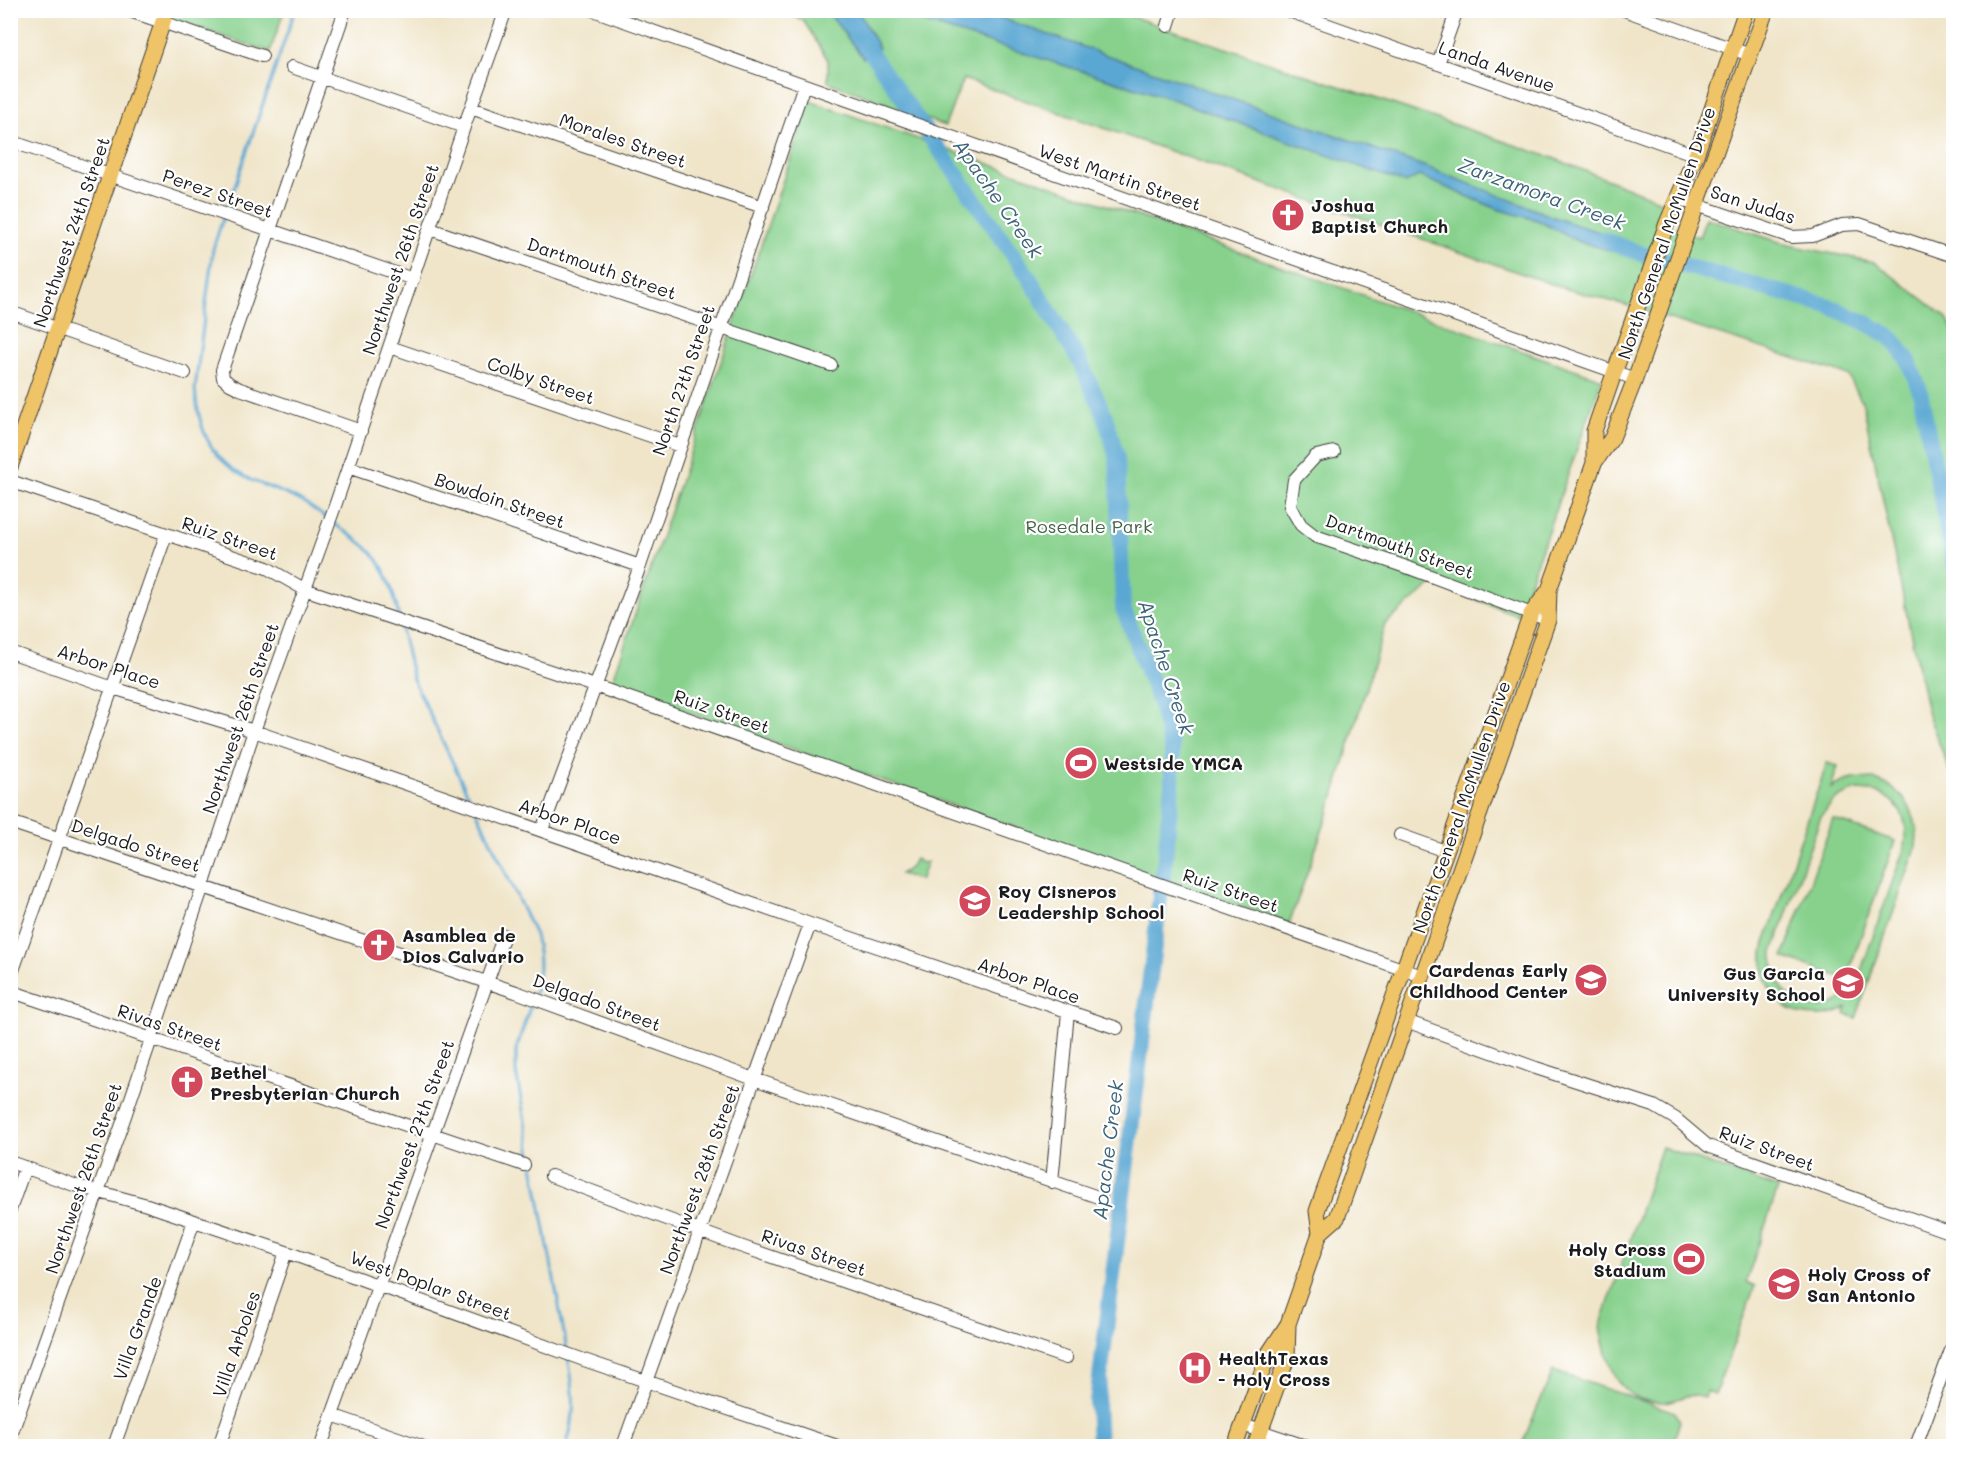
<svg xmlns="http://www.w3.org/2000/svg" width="1964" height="1457" font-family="Mali,sans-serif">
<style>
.green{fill:#87d18d;stroke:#527654;stroke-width:1.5;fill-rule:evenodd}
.water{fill:#5aa7d3;stroke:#3b6278;stroke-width:1.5}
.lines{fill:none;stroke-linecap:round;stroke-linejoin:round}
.stream{stroke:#5aa7d3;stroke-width:3}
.river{stroke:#5aa7d3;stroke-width:16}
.minor-casing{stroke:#3c3a36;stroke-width:14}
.major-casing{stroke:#3c3a36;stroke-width:17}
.minor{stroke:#fff;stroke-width:12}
.major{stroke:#efc469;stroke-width:15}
.labels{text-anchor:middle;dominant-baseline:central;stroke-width:4.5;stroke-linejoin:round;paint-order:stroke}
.street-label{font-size:18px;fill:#1c1c1c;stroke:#fff}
.poi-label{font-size:18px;font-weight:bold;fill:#1c1c1c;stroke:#fff;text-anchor:start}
.park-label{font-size:18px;fill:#476449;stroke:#fff}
.water-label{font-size:20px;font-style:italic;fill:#3b6278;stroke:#fff}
</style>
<rect width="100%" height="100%" fill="#fff"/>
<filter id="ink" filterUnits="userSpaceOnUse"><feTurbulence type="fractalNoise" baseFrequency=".0167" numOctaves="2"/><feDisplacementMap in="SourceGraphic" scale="12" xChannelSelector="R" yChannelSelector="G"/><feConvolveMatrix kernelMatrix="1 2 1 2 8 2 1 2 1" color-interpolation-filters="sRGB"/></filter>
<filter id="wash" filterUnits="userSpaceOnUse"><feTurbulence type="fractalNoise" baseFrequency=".008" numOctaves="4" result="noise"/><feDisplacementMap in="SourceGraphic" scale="24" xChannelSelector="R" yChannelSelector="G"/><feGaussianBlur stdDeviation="1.35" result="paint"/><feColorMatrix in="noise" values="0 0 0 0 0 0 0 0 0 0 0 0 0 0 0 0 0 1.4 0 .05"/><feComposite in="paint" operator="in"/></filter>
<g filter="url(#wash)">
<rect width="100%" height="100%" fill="#f0e5c9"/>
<path class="green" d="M147 11H284L270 52Z
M781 11H1116L1553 158 1666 203 1659 223 1699 237 1706 218 1789 245 1874 262 1946 317 1953 331V779L1927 712 1863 404 1848 375 1629 306 1560 287 963 79 945 126 828 82V60L803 20Z
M810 101 1602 379 1518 615 1433 584 1385 624 1332 803 1289 924 611 685Z
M1827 763 1838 766 1831 788C1876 759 1927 800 1915 851L1856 1018 1845 1014 1847 1008C1801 1034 1751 995 1765 943ZM1856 790C1890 790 1911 811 1905 846L1858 979C1833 1028 1770 1008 1773 952L1821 816 1835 799Z
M1833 819 1895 841 1846 979 1783 957Z
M915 859 922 863 927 862 920 880 900 874 910 868Z
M1662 1147 1778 1188 1746 1282 1755 1286 1715 1394 1707 1391 1704 1398C1684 1391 1682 1401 1663 1402 1616 1404 1607 1363 1600 1327Z
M1553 1371 1675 1412 1680 1421 1672 1446H1521Z"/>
<path class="water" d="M827 11H858L879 48 863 58Z
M887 11H981L1429 168 1564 221 1622 239 1621 245 1615 252 1577 241 1537 220 1500 210 1419 176 1405 183 1172 99Z"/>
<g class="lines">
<path class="stream" d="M226 212 295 10
M223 218 213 249 195 389C199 432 211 461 251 480 267 487 283 492 299 500 308 504 317 512 326 518
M331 522C343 530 355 537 366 547 386 564 394 593 399 618
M400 624 413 679 471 801
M477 812 535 935C540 957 541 973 534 995
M532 1001 516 1050V1072L567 1350
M566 1446C577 1416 574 1388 568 1357"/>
<path class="river" d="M847 10 871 53 1028 276 1080 362 1105 416 1117 458 1123 608 1160 704 1172 750V784L1166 850 1097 1402 1099 1446
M1601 239 1642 254 1829 306 1868 324 1891 337 1908 360 1920 391 1954 563"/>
</g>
</g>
<g filter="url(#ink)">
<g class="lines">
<defs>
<path id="minor" d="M127 10 262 56
M345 10 222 370 223 378 230 384 240 389 361 431
M593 10 1635 379
M1286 10 1696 155
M1624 10 1750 55
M1168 26 1173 10
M1438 64 1457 10
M292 67 464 127
M471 108 763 207
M10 141 413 279
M1679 199 1791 237 1813 236 1842 225 1859 224 1954 256
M430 229 831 365
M10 312 185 373
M390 347 680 446
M1334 452 1316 456 1294 480 1290 506 1301 525 1315 536 1409 568 1548 620
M348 467 640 566
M10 481 267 568 304 589 595 686 1422 976
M10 652 113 688 254 731 810 924 1117 1028
M10 822 516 992 754 1079 1101 1198
M542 830 640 566 804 85
M1400 835 1445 851
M10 979 166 535
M10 991 524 1165
M1406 1021 1536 1068 1654 1106 1676 1119 1708 1146 1954 1234
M10 1162 74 1185 147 1205 286 1252 584 1360 837 1446
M551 1176 740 1246 1066 1358
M1052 1182 1068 1012
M10 1210 25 1167
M332 1415 421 1446
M1243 1425 1305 1446
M10 1438 125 1116 203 886 254 731 335 506 464 127 506 10
M114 1446 194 1221
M219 1446 286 1252
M321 1446 504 935
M623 1446 810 924
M1916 1446 1954 1342"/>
<path id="major" d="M1594 463V431L1610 385 1667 223 1696 155 1746 10
M10 467 167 10
M1320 1233 1337 1218 1548 620 1549 590
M1235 1446 1269 1353 1288 1324 1320 1233 1317 1211 1531 614 1549 590 1594 463 1612 438 1635 379 1766 10
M1255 1446 1287 1358 1288 1324"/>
</defs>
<use href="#minor" class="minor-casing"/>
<use href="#major" class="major-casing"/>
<use href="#minor" class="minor"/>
<use href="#major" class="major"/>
</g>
</g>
<defs>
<symbol id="church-disc" viewBox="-11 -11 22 22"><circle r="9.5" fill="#d1495b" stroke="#fff"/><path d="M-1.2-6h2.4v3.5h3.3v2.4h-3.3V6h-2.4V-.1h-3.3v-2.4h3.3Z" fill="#fff"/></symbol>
<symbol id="stadium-disc" viewBox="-11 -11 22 22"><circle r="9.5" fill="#d1495b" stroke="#fff"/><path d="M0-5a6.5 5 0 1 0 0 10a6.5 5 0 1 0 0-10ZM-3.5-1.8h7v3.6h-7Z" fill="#fff"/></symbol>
<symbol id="school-disc" viewBox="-11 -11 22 22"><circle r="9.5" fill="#d1495b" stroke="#fff"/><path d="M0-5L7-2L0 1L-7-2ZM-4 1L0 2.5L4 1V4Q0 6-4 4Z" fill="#fff"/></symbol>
<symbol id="hospital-disc" viewBox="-11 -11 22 22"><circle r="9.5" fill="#d1495b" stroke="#fff"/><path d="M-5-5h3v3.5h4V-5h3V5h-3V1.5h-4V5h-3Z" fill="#fff"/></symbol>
</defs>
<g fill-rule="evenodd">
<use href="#church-disc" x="1269" y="196" width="38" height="38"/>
<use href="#stadium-disc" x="1062" y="744" width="38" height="38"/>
<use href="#school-disc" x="956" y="882" width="38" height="38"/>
<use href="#church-disc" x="360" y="926" width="38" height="38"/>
<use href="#school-disc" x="1572" y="961" width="38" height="38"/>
<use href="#school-disc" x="1829" y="964" width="38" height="38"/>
<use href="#church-disc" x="168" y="1063" width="38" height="38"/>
<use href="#stadium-disc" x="1670" y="1240" width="38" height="38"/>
<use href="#school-disc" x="1765" y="1265" width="38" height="38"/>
<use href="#hospital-disc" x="1176" y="1349" width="38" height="38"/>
</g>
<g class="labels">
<g class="street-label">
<text transform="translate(1497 66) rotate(19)">Landa Avenue</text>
<text transform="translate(623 140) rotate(19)">Morales Street</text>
<text transform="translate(1120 177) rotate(19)">West Martin Street</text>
<text transform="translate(218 193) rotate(19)">Perez Street</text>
<text transform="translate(1753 204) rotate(18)">San Judas</text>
<text transform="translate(71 232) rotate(-71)">Northwest 24th Street</text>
<text transform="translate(1666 233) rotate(-71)">North General McMullen Drive</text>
<text transform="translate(400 259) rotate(-71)">Northwest 26th Street</text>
<text transform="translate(602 268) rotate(19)">Dartmouth Street</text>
<text transform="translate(541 380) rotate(19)">Colby Street</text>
<text transform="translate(683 380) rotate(-71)">North 27th Street</text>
<text transform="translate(500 500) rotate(19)">Bowdoin Street</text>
<text transform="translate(230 538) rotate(19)">Ruiz Street</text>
<text transform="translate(1400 546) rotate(20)">Dartmouth Street</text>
<text transform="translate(109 666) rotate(18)">Arbor Place</text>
<text transform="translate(722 711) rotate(19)">Ruiz Street</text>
<text transform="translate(240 718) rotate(-71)">Northwest 26th Street</text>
<text transform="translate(1461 807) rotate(-71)">North General McMullen Drive</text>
<text transform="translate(570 821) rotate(19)">Arbor Place</text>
<text transform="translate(136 845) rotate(18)">Delgado Street</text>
<text transform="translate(1231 890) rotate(19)">Ruiz Street</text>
<text transform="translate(1029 980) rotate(19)">Arbor Place</text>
<text transform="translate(597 1002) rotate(20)">Delgado Street</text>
<text transform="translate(170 1027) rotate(19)">Rivas Street</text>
<text transform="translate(414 1134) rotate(-70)">Northwest 27th Street</text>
<text transform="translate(1767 1148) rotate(20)">Ruiz Street</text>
<text transform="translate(83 1178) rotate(-71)">Northwest 26th Street</text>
<text transform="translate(699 1179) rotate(-70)">Northwest 28th Street</text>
<text transform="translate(814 1252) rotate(19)">Rivas Street</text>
<text transform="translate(431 1285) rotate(20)">West Poplar Street</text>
<text transform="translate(137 1328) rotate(-70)">Villa Grande</text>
<text transform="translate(236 1344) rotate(-71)">Villa Arboles</text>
</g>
<g class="poi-label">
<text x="1311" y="205">Joshua<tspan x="1311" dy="21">Baptist Church</tspan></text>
<text x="1104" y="763">Westside YMCA</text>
<text x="998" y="891">Roy Cisneros<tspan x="998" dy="21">Leadership School</tspan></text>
<text x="402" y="935">Asamblea de<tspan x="402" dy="21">Dios Calvario</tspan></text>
<text x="1568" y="970" text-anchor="end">Cardenas Early<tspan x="1568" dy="21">Childhood Center</tspan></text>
<text x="1825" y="973" text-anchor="end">Gus Garcia<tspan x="1825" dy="21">University School</tspan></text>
<text x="210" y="1072">Bethel<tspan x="210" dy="21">Presbyterian Church</tspan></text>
<text x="1666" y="1249" text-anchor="end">Holy Cross<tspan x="1666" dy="21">Stadium</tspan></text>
<text x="1807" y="1274">Holy Cross of<tspan x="1807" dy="21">San Antonio</tspan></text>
<text x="1218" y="1358">HealthTexas<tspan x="1218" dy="21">- Holy Cross</tspan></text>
</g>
<g class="park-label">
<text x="1089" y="526">Rosedale Park</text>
</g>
<g class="water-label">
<text transform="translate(1542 193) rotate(20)">Zarzamora Creek</text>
<text transform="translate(999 198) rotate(55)">Apache Creek</text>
<text transform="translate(1167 667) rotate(72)">Apache Creek</text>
<text transform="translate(1107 1150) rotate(-83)">Apache Creek</text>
</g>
</g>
<rect width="1964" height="1457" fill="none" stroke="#fff" stroke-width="36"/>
</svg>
